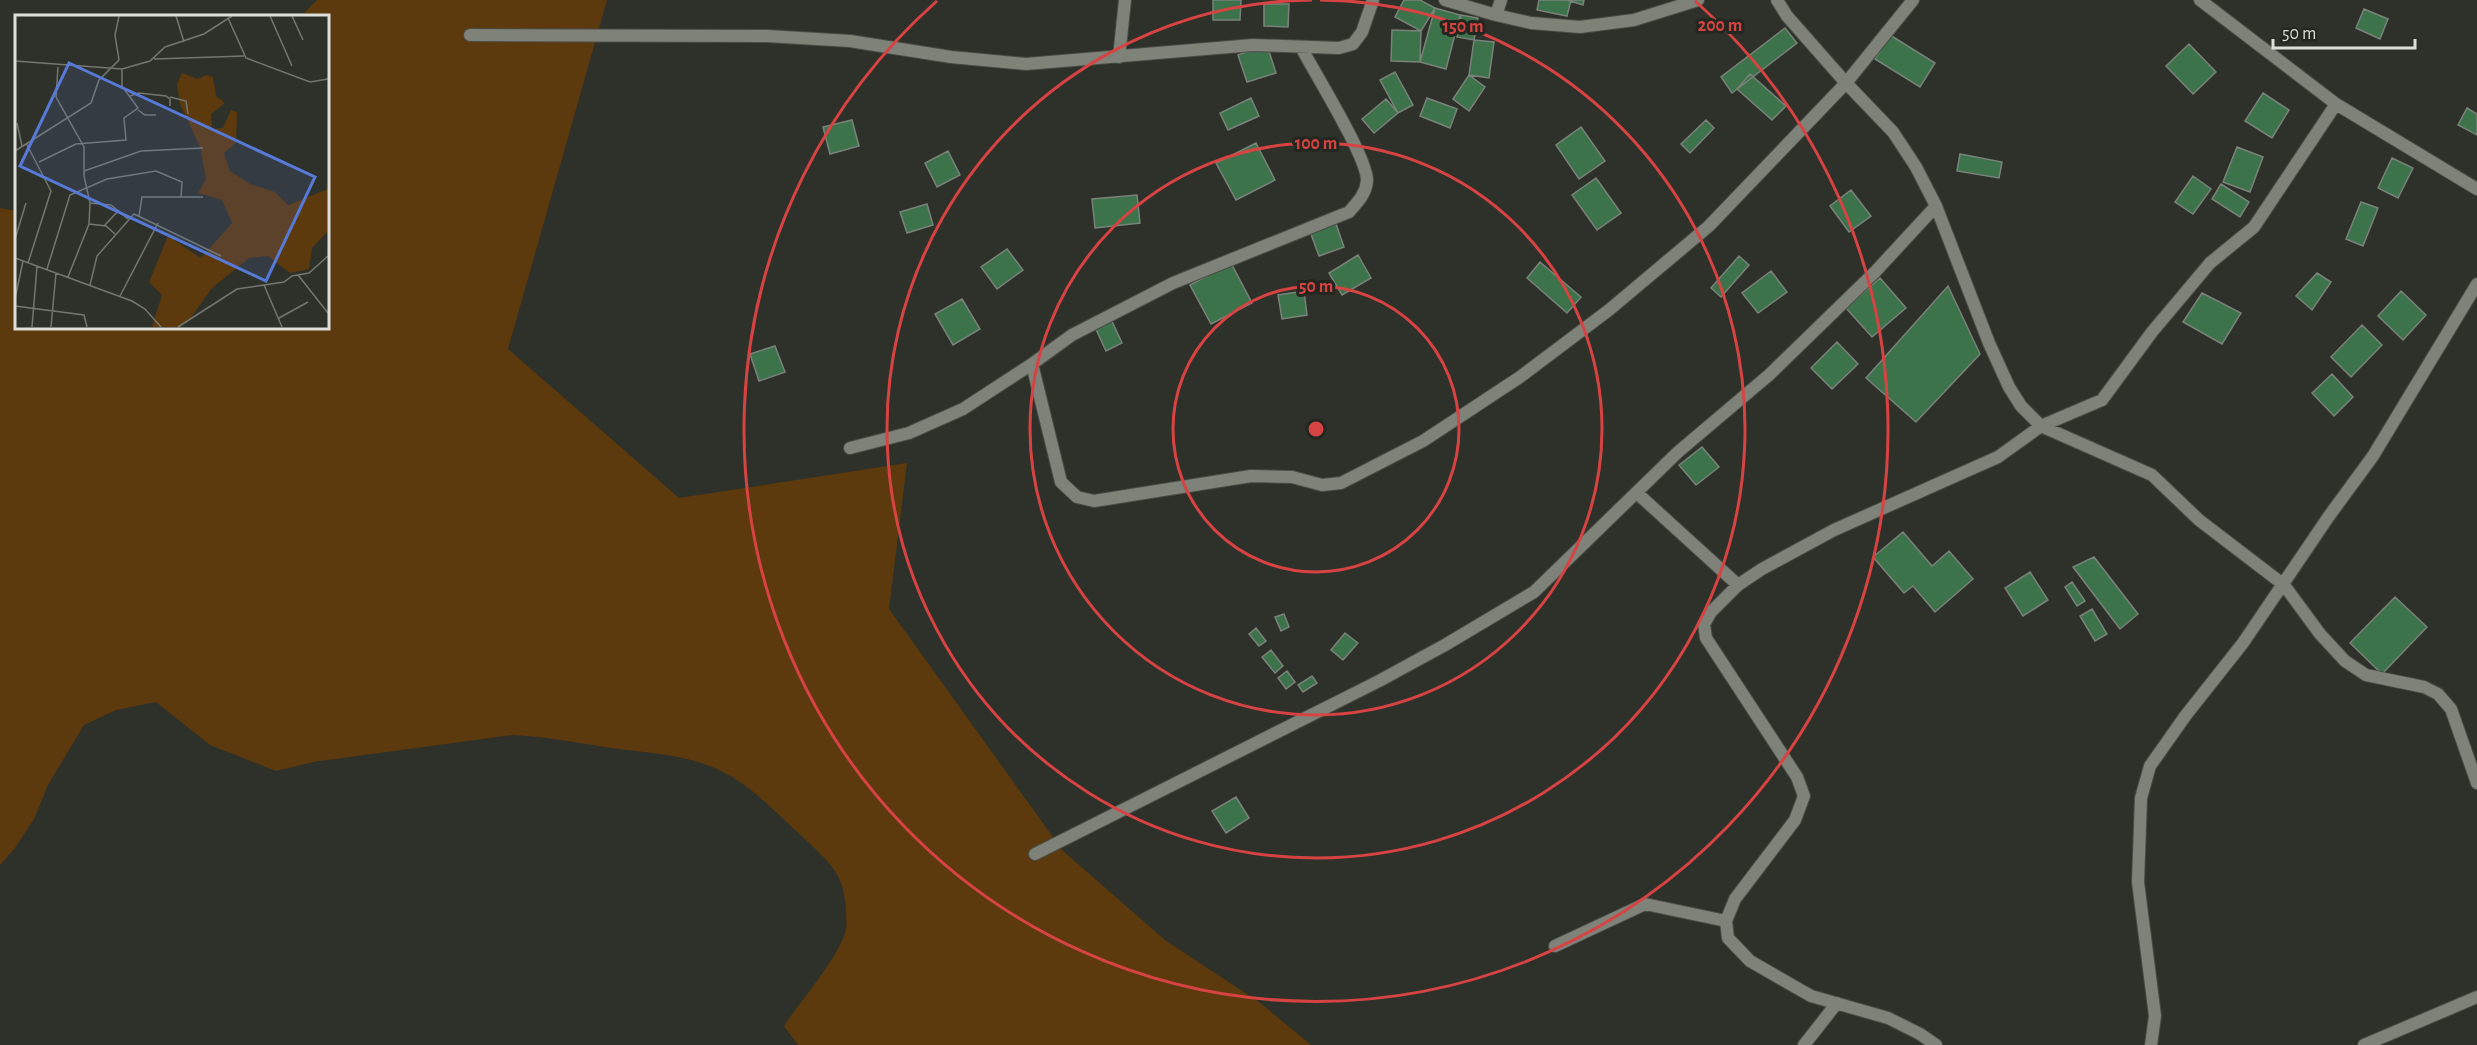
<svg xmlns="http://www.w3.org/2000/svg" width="2477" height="1045" font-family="'Alegreya Sans',sans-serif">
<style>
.green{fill:#5d390e}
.building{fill:#3d734a;stroke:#7a827b;stroke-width:1.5}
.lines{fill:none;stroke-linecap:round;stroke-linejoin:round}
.street-casing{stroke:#4a4c46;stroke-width:14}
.street{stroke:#7f8279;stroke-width:12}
.ring{fill:none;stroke:#d74343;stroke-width:3}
.inset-road{fill:none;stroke:#747770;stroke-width:1.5}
.view{fill:#577ad9;fill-opacity:0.15;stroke:#577ad9;stroke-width:3}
.inset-edge{fill:none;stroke:#dddfda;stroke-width:3}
.centre{fill:#d74343;stroke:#24271f;stroke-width:3}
.ring-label{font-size:18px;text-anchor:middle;font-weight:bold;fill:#d74343;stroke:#24271f;stroke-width:6;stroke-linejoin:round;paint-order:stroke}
</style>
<rect width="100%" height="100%" fill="#2e3129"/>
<path class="green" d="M317 0H607L508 349 679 498 907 463 889 609 1063 851 1165 940 1259 1002 1311 1045H798L784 1026C802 999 837 960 846 930 847 925 846 918 846 912 845 875 831 864 806 840 779 816 754 787 721 771 687 754 648 753 611 748 577 743 545 736 511 735L313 762 276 771 210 745 156 702 116 710 84 725 48 785 34 819 15 848 0 865V208L16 211V327H327V16H301Z"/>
<path class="building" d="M1213 0H1241L1240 20H1213Z
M1404 0H1420L1435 8 1421 31 1395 17Z
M1539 0H1571L1567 16 1537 10Z
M1567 0H1584L1583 5Z
M1264 4H1289L1288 27 1264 26Z
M1435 8 1460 15 1446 69 1420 62Z
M2364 9 2388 19 2380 39 2356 28Z
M1461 15 1478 18 1474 40 1457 37Z
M1785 28 1797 43 1732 93 1721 77Z
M1392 30 1421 31 1420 62 1391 61Z
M1890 35 1935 63 1920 87 1875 59Z
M1474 40 1494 42 1489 78 1469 75Z
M2189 44 2216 72 2193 94 2166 66Z
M1267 45 1276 73 1247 82 1238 55Z
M1395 72 1413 105 1398 113 1380 80Z
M1750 74 1786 106 1772 120 1737 89Z
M1469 75 1485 87 1469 111 1453 99Z
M2263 93 2289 110 2272 138 2245 121Z
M1251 98 1259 116 1228 130 1220 113Z
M1427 98 1457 109 1450 128 1420 116Z
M1386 99 1398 113 1374 133 1362 119Z
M2467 108 2477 114V135L2458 125Z
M852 120 859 146 830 154 823 127Z
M1706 120 1714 128 1690 153 1681 144Z
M1581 127 1605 161 1579 179 1556 145Z
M1256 143 1275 180 1236 200 1216 163Z
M2237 147 2263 157 2250 192 2223 182Z
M948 151 960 175 937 187 925 163Z
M1960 154 2002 162 1999 178 1957 171Z
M2392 158 2413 168 2398 198 2378 188Z
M2193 176 2211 189 2193 214 2175 202Z
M1596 178 1621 213 1597 230 1572 195Z
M2221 184 2249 202 2240 217 2212 199Z
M1851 190 1871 216 1849 232 1830 206Z
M1137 195 1140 223 1095 228 1092 199Z
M2361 202 2378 208 2363 246 2346 239Z
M927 204 933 225 907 233 900 212Z
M1334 218 1344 247 1319 256 1308 226Z
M1007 249 1023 270 997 289 981 267Z
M1358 255 1371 278 1342 295 1329 273Z
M1739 256 1749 265 1721 297 1711 288Z
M1540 262 1581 297 1567 313 1527 278Z
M1231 263 1252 303 1211 324 1190 285Z
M1771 271 1787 292 1758 313 1742 293Z
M2317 273 2331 282 2312 310 2296 296Z
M1880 278 1906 308 1872 337 1846 308Z
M1948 286 1980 354 1916 422 1866 378Z
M1304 291 1307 315 1282 319 1278 295Z
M2401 291 2426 315 2403 340 2378 316Z
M2202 293 2241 313 2222 344 2183 322Z
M962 299 980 329 953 345 935 314Z
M1110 317 1122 343 1106 351 1094 325Z
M2362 325 2382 345 2351 377 2331 357Z
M1837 342 1858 364 1832 389 1811 368Z
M775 346 785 372 759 381 750 354Z
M2332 374 2353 397 2334 416 2312 393Z
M1702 447 1719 467 1696 485 1679 465Z
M1903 532 1932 566 1949 551 1973 579 1935 612 1913 586 1904 593 1873 557Z
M2094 557 2138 614 2120 629 2073 567Z
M2030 572 2048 600 2023 616 2005 588Z
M2072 582 2085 601 2077 606 2065 587Z
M2395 597 2427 627 2382 674 2350 643Z
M2092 609 2107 634 2095 641 2080 616Z
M1284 614 1289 627 1281 631 1275 617Z
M1256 628 1266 641 1259 646 1249 634Z
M1345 633 1358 643 1343 660 1331 650Z
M1271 650 1283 666 1275 673 1262 657Z
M1287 671 1295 682 1286 689 1278 678Z
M1312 676 1317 683 1303 692 1298 685Z
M1236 797 1249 818 1226 833 1212 811Z"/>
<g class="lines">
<defs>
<path id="street" d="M1445 0 1496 15 1531 23 1580 27 1634 20 1698 0
M1777 0 1787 16 1846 83 1893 132 1916 167 1936 206 1989 343 2009 387 2021 406 2041 426 2152 475 2199 520 2284 585 2320 634 2345 661 2366 675 2424 687 2438 694 2451 709 2477 783
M2200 0 2336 104 2477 189
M1496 15 1501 0
M470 35 767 36 850 41 951 57 1026 64 1253 45 1339 48 1353 44 1362 32 1373 0
M1119 57 1125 0
M1032 364 1061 482 1077 497 1094 501 1251 476 1292 477 1322 485 1341 483 1423 441 1520 377 1609 310 1709 226 1846 83 1913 0
M850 448 909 433 963 409 1032 364 1072 335 1173 283 1349 212C1357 203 1366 194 1367 181 1368 158 1314 72 1301 47
M1638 494 1738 585
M1035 854 1379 681 1445 645 1534 592 1678 452 1769 375 1875 272 1936 206
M1555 946 1645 904 1726 921
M1804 1045 1837 1003
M1936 1045 1920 1034 1888 1018 1811 996 1750 961 1728 938 1726 921 1735 899 1795 820 1804 796 1797 777 1706 638 1704 624 1711 612 1738 585 1762 569 1834 530 1998 457 2041 426 2102 400 2152 332 2210 263 2254 227 2336 104
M2151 1045 2155 1016 2138 882 2141 798 2150 766 2186 715 2243 643 2329 516 2373 456 2477 284
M2364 1045 2477 997"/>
</defs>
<use href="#street" class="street-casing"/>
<use href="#street" class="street"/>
</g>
<g class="ring">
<circle cx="1316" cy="429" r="143"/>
<circle cx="1316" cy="429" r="286"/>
<path d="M1320 0A429 429 0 1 1 1312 0"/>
<path d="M1695 1A572 572 0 1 1 937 1"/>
</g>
<g transform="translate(15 15)">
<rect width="314" height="314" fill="#2e3129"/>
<path d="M167 58 183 64 191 60 198 62 201 81 210 88 196 99 197 114 208 113 216 95 222 97 221 128 209 138 215 156 235 169 260 177 273 190 313 174V216L297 233 294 254 275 258 253 241 234 243 197 273 175 304 163 312H137L147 280 134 267 153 221 186 243 217 208 207 185 183 178 191 164 185 132 165 89 162 69Z" fill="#5d390e"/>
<path class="inset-road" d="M161 1 169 27M255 1 277 51M277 1 288 25M213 3 231 43 295 67 313 64M139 44 229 41M0 46 107 54 135 46 150 32 189 19 217 1M43 52 41 82 69 132V161L75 188 74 209 53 262M115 81 124 78 151 81 155 84V91M155 82 171 86 173 99M123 95 130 100H141M2 108 7 131M11 128 36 176 13 248M0 136 76 88 84 65 104 45 100 20 104 1M24 147 61 129 111 125 109 103 123 93 107 71V54M69 156 126 136 188 133M75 188 96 190 113 204M124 201 127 182H188M74 209 91 211 100 219M89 211 104 195M0 224 11 188M0 243 117 286 130 294 146 312M32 254 55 180 92 164 141 156 167 167 166 182M283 260 313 298M75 270 82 241 119 199 206 241M249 270 267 312M105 281 143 208M0 284 8 246M0 291 69 300 72 312M264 303 293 287M17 312 22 251M36 312 41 258M163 312 222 274 269 267 277 261 294 258 313 241"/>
<path class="view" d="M54 48 300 162 251 266 5 151Z"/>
<rect width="314" height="314" class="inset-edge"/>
</g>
<circle cx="1316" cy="429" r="9" class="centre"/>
<g class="ring-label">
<text x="1720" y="31">200 m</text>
<text x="1463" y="32">150 m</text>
<text x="1316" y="149">100 m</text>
<text x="1316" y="292">50 m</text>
</g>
<path d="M2273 39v9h142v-9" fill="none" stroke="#dddfda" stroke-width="3"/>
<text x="2282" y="39" font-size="18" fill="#dddfda" stroke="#24271f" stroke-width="4.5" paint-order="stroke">50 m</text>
</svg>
